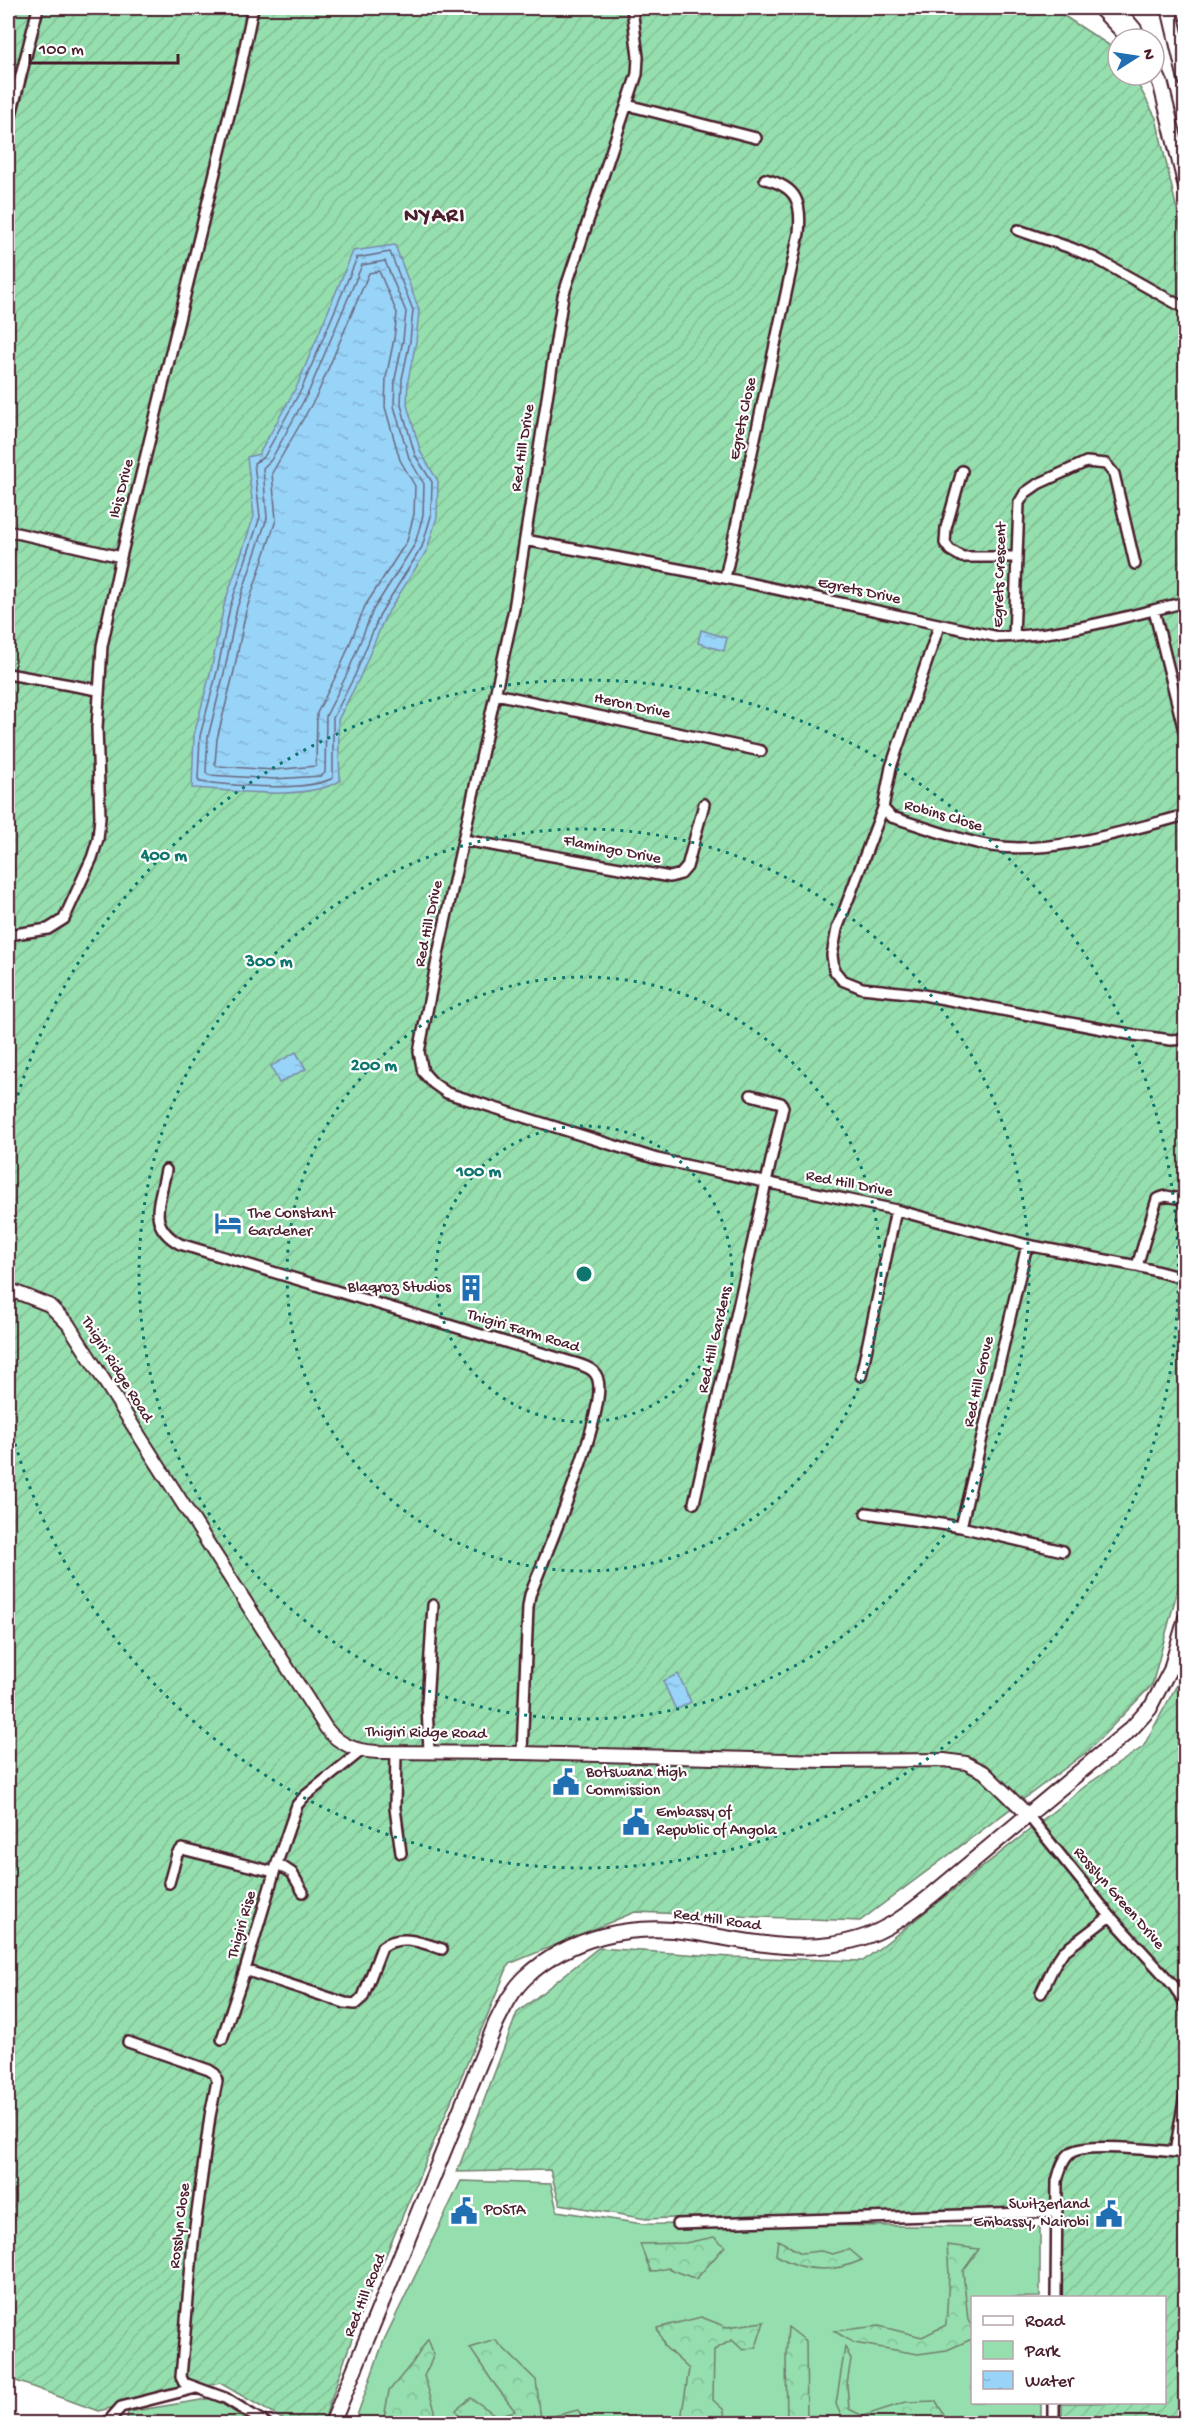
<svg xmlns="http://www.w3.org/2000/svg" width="1193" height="2431" font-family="'Gochi Hand',sans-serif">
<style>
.green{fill:#95deae;stroke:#707e6c;stroke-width:1.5}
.forest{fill:url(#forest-crowns);stroke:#707e6c;stroke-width:1.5}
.garden{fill:url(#garden-furrows);stroke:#707e6c;stroke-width:1.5}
.water{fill:url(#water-ripples);stroke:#798ba6;stroke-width:1.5}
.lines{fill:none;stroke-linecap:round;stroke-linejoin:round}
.shore{stroke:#69677d;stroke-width:1.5}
.minor-casing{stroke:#4a1f2b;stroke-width:14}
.tertiary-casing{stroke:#4a1f2b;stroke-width:16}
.secondary-casing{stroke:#4a1f2b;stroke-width:18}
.minor{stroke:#fff;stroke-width:9}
.tertiary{stroke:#fff;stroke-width:12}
.secondary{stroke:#fff;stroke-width:14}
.ring{fill:none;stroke:#0f766e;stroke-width:3;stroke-dasharray:3 6}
.labels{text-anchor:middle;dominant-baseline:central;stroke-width:4.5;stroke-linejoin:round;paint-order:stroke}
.street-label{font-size:16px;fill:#4a1f2b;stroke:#fff}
.poi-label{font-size:16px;fill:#4a1f2b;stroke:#fff;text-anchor:start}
.district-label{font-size:22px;font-weight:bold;letter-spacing:1.5px;fill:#4a1f2b;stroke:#fff}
.centre{fill:#0f766e;stroke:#fff;stroke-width:3}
.ring-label{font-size:18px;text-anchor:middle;font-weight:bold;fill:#0f766e;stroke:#fff;stroke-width:4.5;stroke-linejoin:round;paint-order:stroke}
</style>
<defs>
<pattern id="forest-crowns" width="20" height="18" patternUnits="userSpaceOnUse" patternTransform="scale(1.5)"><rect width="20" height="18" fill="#95deae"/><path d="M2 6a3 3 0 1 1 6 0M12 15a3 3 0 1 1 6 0" fill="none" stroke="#82be96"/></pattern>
<pattern id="garden-furrows" width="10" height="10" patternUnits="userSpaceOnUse" patternTransform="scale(1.5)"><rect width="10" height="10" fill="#95deae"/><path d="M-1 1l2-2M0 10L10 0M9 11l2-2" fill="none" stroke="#82be96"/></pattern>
<pattern id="water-ripples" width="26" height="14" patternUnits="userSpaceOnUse" patternTransform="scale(1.5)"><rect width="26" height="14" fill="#98d3f8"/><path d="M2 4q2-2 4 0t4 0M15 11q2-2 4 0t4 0" fill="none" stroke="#84b5d5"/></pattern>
</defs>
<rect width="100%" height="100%" fill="#fff"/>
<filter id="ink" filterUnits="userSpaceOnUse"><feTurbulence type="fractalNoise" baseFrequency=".0167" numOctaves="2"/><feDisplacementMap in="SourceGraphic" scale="12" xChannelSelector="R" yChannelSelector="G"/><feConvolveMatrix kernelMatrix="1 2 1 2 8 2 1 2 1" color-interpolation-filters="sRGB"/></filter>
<g filter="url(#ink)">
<path class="green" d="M461 2181 551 2184 557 2211 643 2224 1040 2227V2297L972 2298V2402L1041 2403V2423L354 2424 384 2340Z
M213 2398 253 2424H126L128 2412Z"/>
<path class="forest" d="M714 2237 725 2246 696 2279 668 2268 651 2272 640 2244 685 2243Z
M778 2240 801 2253 821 2251 833 2254 849 2249 862 2260C832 2273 804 2273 776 2255Z
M947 2245 979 2249 963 2271 968 2320 972 2327V2339L947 2350 918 2354 854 2343 834 2331 879 2326 922 2337 946 2325 949 2275Z
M701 2317 727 2327 764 2322 756 2347 743 2350 732 2340 714 2350 713 2400 724 2410 725 2423H684L682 2413 689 2369 665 2347 657 2328Z
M788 2327 806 2341 807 2423H787L786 2356Z
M428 2339 434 2355 424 2376 435 2410 434 2423H383L389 2391 413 2362Z
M495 2340 536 2380 541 2419 578 2410 585 2423H463L456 2410 471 2398 497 2416 515 2411 490 2378 470 2348Z
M845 2347 851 2359 847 2384 849 2409 863 2416 906 2402 936 2401 949 2423H844L836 2404Z"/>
<path class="garden" d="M8 8H1052L1118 51V75H1133L1156 118 1185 245 1186 1559 1152 1685 1088 1751 860 1921 635 1912 509 1964 358 2321 323 2423H289L220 2383 98 2411 8 2378Z
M1185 1670V2423H1062V2403L1164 2402V2298L1062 2297 1061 2217 970 2220 729 2216 646 2219 560 2204 550 2170 457 2172 517 2013 598 1948 731 1957 863 1961 1088 1784 1143 1747Z"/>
<path class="water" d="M395 245 419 310 416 342 408 380 407 405 421 453 438 481 437 517 427 550 385 617 360 677 338 720 340 781C301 802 235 790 192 788L194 735 212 666 224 605 254 516 247 457 259 454 297 386 353 251Z
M701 630 727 638 724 651 698 643Z
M296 1052 306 1069 279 1083 271 1066Z
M678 1674 691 1702 676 1710 663 1681Z"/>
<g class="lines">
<path class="shore" d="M390 252 413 310 410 341 402 379 401 405 415 455 432 482 431 516 422 547 380 614 355 675 333 718V778C305 793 232 785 200 782L198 779 200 736 218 668 230 607 260 517 254 463 264 457 302 388 357 258Z
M385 261 406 312 403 340 395 379 394 406 409 458 424 484 423 515 415 544 373 610 348 672 326 716 325 773 321 776 274 779 208 775 206 772 208 737 225 669 237 608 267 518 263 468 271 460 309 391 362 265Z
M379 271 397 313 394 339 386 378 385 407 400 460 415 486 414 514 407 541 365 606 340 668 317 713 316 766 273 770 217 766 215 764 217 739 234 671 246 611 276 520 272 473 317 395 369 273Z"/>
<defs>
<path id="minor" d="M632 8 638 57 637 74 563 296 514 609 440 945 419 1052 423 1072 433 1083 447 1093 657 1159 896 1210 1027 1245 1137 1266 1186 1279
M627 105 756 138
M8 127 38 8
M1018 230 1071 248 1095 258 1186 309
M962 471 946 528 945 543 950 550 962 557H1016
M8 531 121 557
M525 540 725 578 998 637C1062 636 1123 617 1186 602
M725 578 799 233C802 202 797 187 765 179
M1154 610 1186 739
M939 626 891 767 883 808 891 817C923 826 960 841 992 846 1051 855 1128 830 1186 815
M1014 637 1019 503 1025 493 1038 484 1086 462 1106 464 1114 474 1135 564
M8 674 98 690
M496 694 761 751
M883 808 837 929 832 955 834 970 842 980 862 988 918 994 1134 1035 1171 1040 1186 1039
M464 840 670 877 681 874 687 867 704 804
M8 935 48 929 64 919 92 858 98 839 100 817 97 728 102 646 121 557 241 66 253 8
M166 1170C160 1203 146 1225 180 1244L578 1364C587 1367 596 1370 598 1380 607 1413 545 1556 530 1595L528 1607 522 1753
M1137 1266 1157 1199 1166 1196 1186 1200
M861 1376 896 1210
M694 1503 783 1107 781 1103 751 1095
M866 1513 961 1527 1063 1551
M961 1527 1027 1245
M361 1751 305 1796 297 1805 277 1863 245 1970 345 2003 355 2004 363 1997 382 1947C400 1933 423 1943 442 1949
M396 1752 395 1808 401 1853
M429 1752 427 1704 433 1605
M1027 1814 1110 1916 1173 1985 1186 2004
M277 1863 292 1873 303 1892
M169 1883 177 1854 182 1849 274 1872
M1041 1993 1055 1964 1063 1952 1110 1916
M222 2039 245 1970
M128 2042 209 2070 215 2074 217 2081 210 2116 193 2242 181 2377 184 2383 225 2398 267 2424
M1175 2152 1186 2089
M677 2224 1056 2212
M1056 2298 1057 2181C1060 2171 1062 2159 1072 2152 1088 2142 1164 2151 1186 2153
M106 2424 121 2407 196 2388
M1054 2424V2402"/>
<path id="tertiary" d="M8 1289 49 1305 68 1324 326 1728C339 1745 356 1751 377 1752L522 1753 825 1761 944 1760 966 1763 984 1772 1027 1814
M1150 1708 1172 1666"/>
<path id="secondary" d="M1100 8 1130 39
M1116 8 1134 29 1139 39
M1169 8 1186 80
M1154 69 1161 85 1186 187
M1172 1666 1186 1618
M332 2424 496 2023C504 2007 512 1990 526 1977 570 1936 633 1923 691 1932 747 1941 803 1956 858 1939 886 1931 910 1913 932 1895L1131 1729 1150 1708"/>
</defs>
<use href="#minor" class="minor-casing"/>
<use href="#tertiary" class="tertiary-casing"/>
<use href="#secondary" class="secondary-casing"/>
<use href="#minor" class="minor"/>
<use href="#tertiary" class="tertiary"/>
<use href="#secondary" class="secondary"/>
</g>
</g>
<g class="ring">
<circle cx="584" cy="1274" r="148"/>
<circle cx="584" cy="1274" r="297"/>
<circle cx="584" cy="1274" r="445"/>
<path d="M8 1130A594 594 0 1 1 8 1418"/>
</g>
<defs>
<symbol id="hotel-bare" viewBox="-9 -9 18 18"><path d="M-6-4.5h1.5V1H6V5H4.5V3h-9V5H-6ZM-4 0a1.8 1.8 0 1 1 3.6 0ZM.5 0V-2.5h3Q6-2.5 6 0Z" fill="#1f6fb2" stroke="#fff" stroke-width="2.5" paint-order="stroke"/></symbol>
<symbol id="building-bare" viewBox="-9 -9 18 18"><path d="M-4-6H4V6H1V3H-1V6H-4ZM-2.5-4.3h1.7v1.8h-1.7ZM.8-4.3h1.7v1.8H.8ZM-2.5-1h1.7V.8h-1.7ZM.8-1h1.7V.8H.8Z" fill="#1f6fb2" stroke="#fff" stroke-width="2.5" paint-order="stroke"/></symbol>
<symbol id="civic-bare" viewBox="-9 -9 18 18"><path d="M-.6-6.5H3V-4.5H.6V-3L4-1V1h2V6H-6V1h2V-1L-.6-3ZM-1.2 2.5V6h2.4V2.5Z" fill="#1f6fb2" stroke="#fff" stroke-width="2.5" paint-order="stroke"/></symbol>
</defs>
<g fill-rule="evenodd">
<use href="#hotel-bare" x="209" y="1204" width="38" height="38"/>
<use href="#building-bare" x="452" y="1269" width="38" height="38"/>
<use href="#civic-bare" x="547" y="1763" width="38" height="38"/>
<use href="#civic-bare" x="617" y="1803" width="38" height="38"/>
<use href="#civic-bare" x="445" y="2192" width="38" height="38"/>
<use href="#civic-bare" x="1090" y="2195" width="38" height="38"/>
</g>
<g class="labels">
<g class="street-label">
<text transform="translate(744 419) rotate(-78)">Egrets Close</text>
<text transform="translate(524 448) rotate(-81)">Red Hill Drive</text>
<text transform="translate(123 489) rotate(-76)">Ibis Drive</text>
<text transform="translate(1001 575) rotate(-88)">Egrets Crescent</text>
<text transform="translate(859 592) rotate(12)">Egrets Drive</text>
<text transform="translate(632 707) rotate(12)">Heron Drive</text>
<text transform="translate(943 817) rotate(16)">Robins Close</text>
<text transform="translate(612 851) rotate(11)">Flamingo Drive</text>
<text transform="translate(430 924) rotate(-78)">Red Hill Drive</text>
<text transform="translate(849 1185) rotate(11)">Red Hill Drive</text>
<text transform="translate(523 1332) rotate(17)">Thigiri Farm Road</text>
<text transform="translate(716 1340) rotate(-77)">Red Hill Gardens</text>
<text transform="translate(116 1370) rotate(58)">Thigiri Ridge Road</text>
<text transform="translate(980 1382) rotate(-77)">Red Hill Grove</text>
<text transform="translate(426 1734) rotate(1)">Thigiri Ridge Road</text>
<text transform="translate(1118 1899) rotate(49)">Rosslyn Green Drive</text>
<text transform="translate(717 1921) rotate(8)">Red Hill Road</text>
<text transform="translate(243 1925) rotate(-74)">Thigiri Rise</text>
<text transform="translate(181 2226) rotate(-83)">Rosslyn Close</text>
<text transform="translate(366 2296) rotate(-68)">Red Hill Road</text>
</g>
<g class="poi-label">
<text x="248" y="1214">The Constant<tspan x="248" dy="18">Gardener</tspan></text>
<text x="451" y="1288" text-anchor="end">Blaqroz Studios</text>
<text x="586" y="1773">Botswana High<tspan x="586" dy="18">Commission</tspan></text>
<text x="656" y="1813">Embassy of<tspan x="656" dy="18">Republic of Angola</tspan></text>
<text x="1089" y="2205" text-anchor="end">Switzerland<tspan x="1089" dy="18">Embassy, Nairobi</tspan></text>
<text x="484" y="2211">POSTA</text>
</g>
<g class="district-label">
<text x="435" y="217">NYARI</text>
</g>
</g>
<circle cx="584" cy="1274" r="9" class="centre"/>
<g class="ring-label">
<text x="164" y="860">400 m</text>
<text x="269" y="966">300 m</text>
<text x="374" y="1070">200 m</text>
<text x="479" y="1176">100 m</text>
</g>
<rect width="1193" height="2431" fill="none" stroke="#fff" stroke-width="30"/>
<rect x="15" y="15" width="1163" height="2401" fill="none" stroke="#4a1f2b" stroke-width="2" filter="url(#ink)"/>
<rect x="971" y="2296" width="195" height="108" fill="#ffffff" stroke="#b7a5aa" stroke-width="1.5"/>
<rect x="983" y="2316" width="30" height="9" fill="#ffffff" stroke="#b7a5aa" stroke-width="1.5"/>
<text x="1025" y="2326" font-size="18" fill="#4a1f2b">Road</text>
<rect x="983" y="2341" width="30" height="18" fill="#95deae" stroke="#b7a5aa" stroke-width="1.5"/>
<text x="1025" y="2356" font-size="18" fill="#4a1f2b">Park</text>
<rect x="983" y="2371" width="30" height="18" fill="url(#water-ripples)" stroke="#b7a5aa" stroke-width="1.5"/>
<text x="1025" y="2386" font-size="18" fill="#4a1f2b">Water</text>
<g transform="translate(1136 57) rotate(78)"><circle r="28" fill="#ffffff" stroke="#b7a5aa" stroke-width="1.5"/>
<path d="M0-4.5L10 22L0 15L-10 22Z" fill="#1f6fb2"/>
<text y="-9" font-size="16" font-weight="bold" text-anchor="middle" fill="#4a1f2b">N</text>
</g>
<path d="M30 54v9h148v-9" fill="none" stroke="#4a1f2b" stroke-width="3"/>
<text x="39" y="54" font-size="18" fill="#4a1f2b" stroke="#ffffff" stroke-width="4.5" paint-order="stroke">100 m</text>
</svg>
